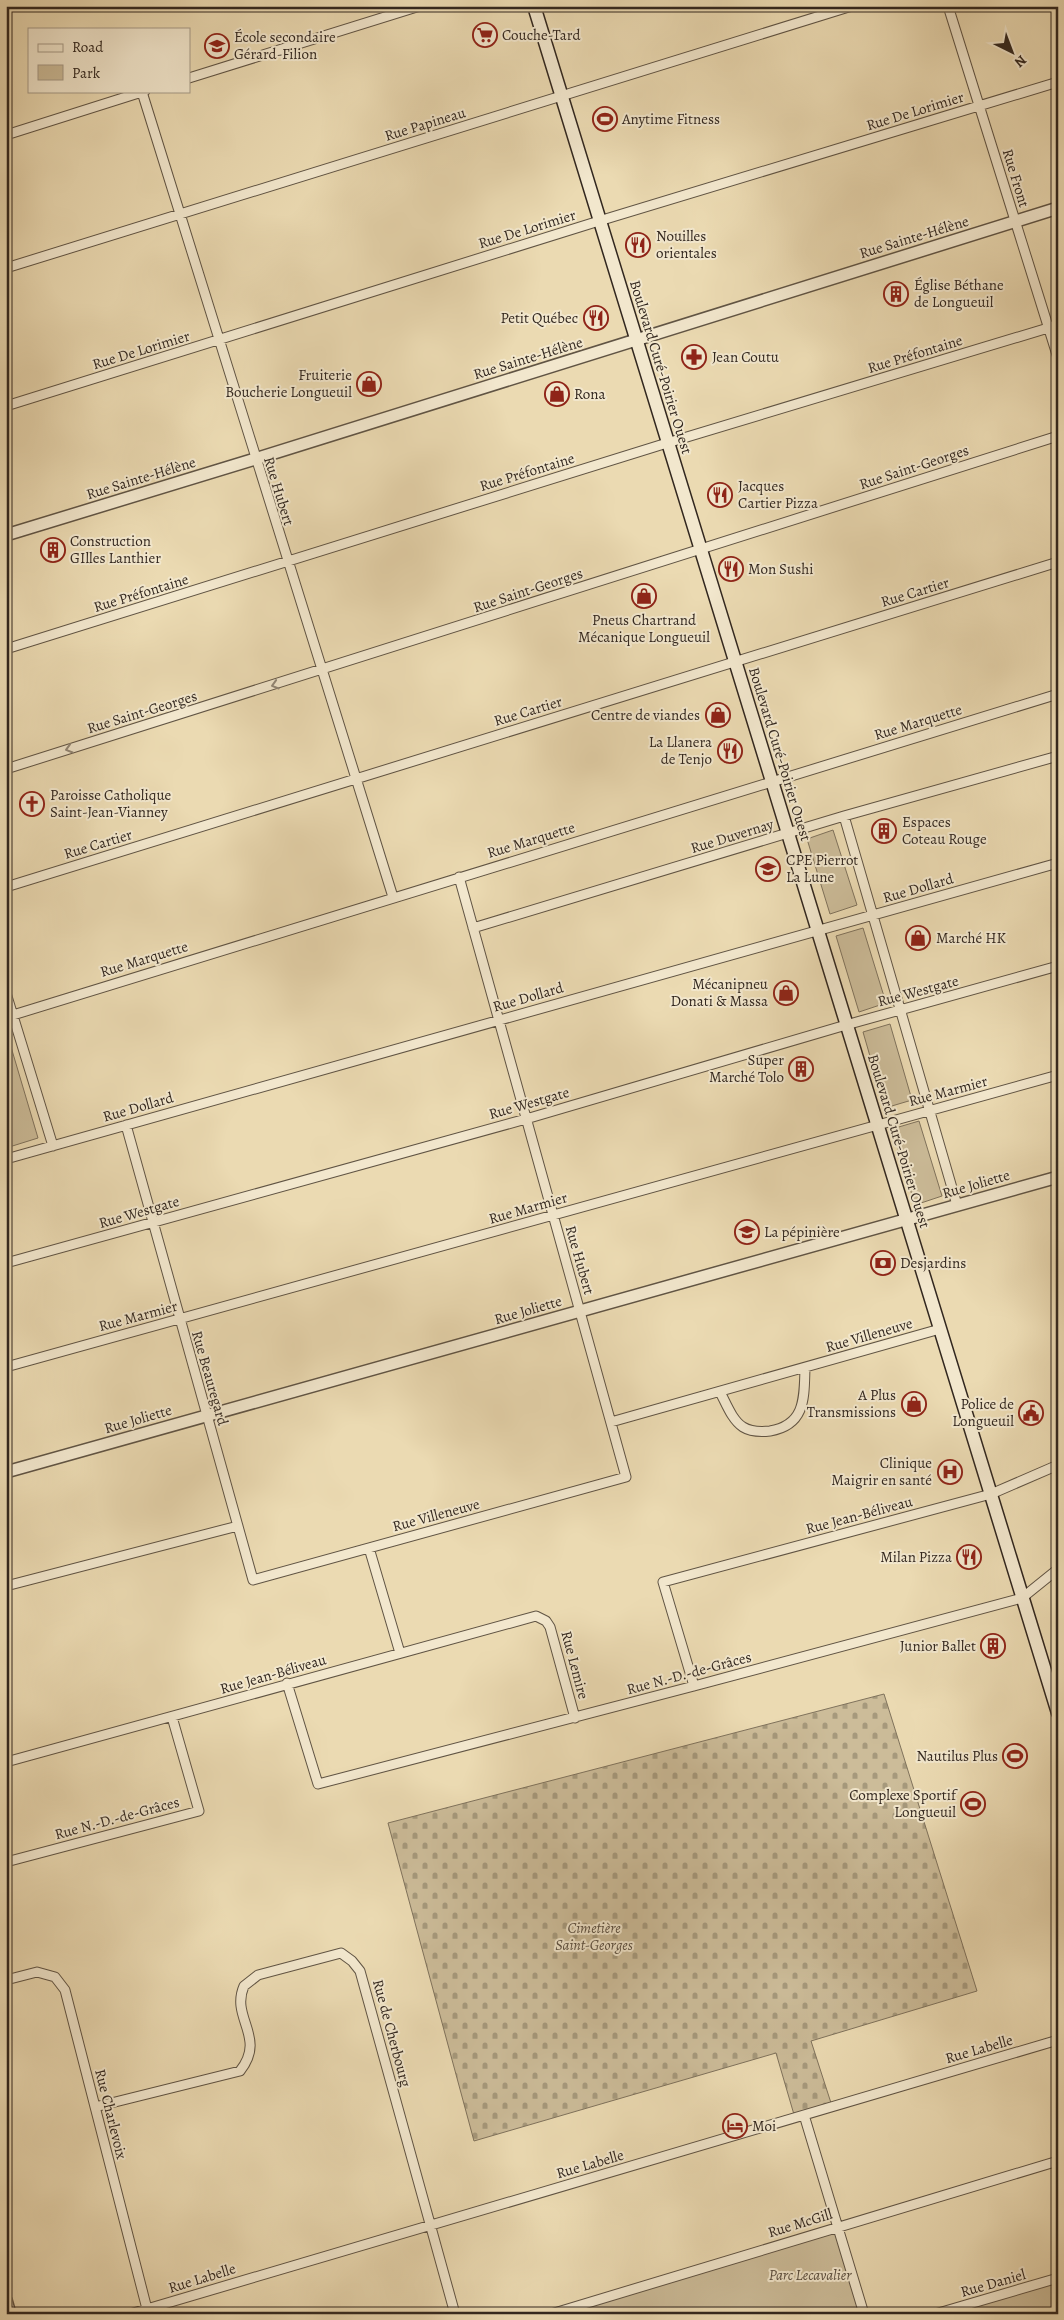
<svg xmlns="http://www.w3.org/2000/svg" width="1064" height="2320" font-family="Alegreya,serif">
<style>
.green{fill:#ccbc99;stroke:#7f725c}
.cemetery{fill:url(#cemetery-stones);stroke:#7f725c}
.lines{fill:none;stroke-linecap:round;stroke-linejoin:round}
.minor-casing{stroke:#605444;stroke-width:11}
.tertiary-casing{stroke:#605444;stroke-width:14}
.secondary-casing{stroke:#32271f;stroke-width:15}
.minor{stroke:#f2e7cd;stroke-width:9}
.tertiary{stroke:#f2e7cd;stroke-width:11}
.secondary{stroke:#f2e7cd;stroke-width:12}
.oneway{stroke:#928776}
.labels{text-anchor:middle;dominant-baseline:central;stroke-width:4;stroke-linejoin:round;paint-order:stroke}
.poi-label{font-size:15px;fill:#32271f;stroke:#f2e7cd;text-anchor:start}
.street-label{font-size:15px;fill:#32271f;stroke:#f2e7cd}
.park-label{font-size:15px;font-style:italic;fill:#584c3e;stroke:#f2e7cd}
</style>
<defs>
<pattern id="cemetery-stones" width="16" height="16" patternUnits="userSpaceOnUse" patternTransform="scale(1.25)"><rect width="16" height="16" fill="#ccbc99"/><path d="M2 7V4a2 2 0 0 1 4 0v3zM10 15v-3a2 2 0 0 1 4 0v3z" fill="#a6997c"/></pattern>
</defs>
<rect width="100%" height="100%" fill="#ebdab2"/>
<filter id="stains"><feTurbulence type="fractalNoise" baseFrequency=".004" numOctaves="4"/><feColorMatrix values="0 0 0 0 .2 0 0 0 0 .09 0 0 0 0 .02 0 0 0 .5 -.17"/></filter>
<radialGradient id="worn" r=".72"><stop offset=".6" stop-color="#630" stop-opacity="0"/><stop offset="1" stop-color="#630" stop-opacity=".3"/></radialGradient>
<path class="green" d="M833 830 857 905 830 914 807 839Z
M863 928 886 1003 859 1012 836 936Z
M890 1024 912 1100 885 1108 863 1032Z
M6 1030 38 1138 6 1148Z
M919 1121 942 1196 915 1205 892 1129Z
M837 2226 864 2314H551Z
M1058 2278V2314H935Z"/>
<path class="cemetery" d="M884 1694 977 1991 811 2041 832 2106 795 2118 776 2053 474 2141 388 1823Z"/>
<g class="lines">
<defs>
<path id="minor" d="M948 6 1058 358
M189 78 420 6
M142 92 393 897
M6 135 145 91
M6 268 852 6
M6 406 599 221 1058 82
M6 649 667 443 1058 325
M6 769 1058 436
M844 816 957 1205
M6 887 1058 562
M473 928 844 816 1058 756
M6 993 53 1146
M13 1015 1058 694
M126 1125 253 1580 626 1477 459 877
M6 1159 1058 863
M6 1263 526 1119 846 1025 1058 966
M6 1367 1058 1075
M720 1392C726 1403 732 1420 743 1427 751 1432 761 1432 770 1431 806 1425 804 1397 805 1368
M611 1422 940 1329
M369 1548 400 1653
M6 1586 238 1526
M287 1683 318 1784 694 1686 1022 1598 1058 1569
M694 1686 663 1582 991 1494 1058 1465
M6 1762 536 1616 546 1621 550 1627 575 1718
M6 1862 199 1811 172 1717
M6 1980 37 1972 55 1977 65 1990 147 2309
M95 2107 240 2071C267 2037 230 2018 244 1986L258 1975 341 1953 352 1961 360 1971 455 2314
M804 2115 864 2314
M130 2314 1058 2040
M551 2314 1058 2161
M935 2314 1058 2278"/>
<path id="tertiary" d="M6 535 255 459 1058 208
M6 1472 1058 1177
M6 2300 10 2314"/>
<path id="secondary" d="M534 6 1058 1713"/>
</defs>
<use href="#minor" class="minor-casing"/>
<use href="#tertiary" class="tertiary-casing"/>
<use href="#secondary" class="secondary-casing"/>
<use href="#minor" class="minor"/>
<use href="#tertiary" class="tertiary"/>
<use href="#secondary" class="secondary"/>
</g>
<defs><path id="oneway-chevron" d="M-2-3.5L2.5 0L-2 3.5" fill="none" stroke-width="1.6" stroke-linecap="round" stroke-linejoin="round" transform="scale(1.25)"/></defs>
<g class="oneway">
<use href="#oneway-chevron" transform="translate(275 685) rotate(163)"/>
<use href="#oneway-chevron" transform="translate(69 749) rotate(163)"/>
</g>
<defs>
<symbol id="supermarket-ring" viewBox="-11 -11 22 22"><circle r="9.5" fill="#f2e7cd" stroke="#8f2418" stroke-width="1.5"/><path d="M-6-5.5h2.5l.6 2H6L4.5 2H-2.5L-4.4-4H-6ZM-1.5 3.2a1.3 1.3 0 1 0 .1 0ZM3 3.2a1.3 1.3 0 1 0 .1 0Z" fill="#8f2418"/></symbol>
<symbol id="school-ring" viewBox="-11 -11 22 22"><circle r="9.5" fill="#f2e7cd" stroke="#8f2418" stroke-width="1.5"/><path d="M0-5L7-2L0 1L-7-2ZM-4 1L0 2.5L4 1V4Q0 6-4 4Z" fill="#8f2418"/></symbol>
<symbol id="stadium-ring" viewBox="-11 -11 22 22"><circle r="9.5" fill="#f2e7cd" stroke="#8f2418" stroke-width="1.5"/><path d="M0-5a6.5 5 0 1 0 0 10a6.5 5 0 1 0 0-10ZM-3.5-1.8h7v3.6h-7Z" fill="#8f2418"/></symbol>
<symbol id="restaurant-ring" viewBox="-11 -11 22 22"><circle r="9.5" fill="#f2e7cd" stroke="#8f2418" stroke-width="1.5"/><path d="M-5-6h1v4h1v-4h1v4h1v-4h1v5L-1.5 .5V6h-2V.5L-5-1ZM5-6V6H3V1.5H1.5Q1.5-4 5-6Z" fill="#8f2418"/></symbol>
<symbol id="building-ring" viewBox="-11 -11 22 22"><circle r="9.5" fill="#f2e7cd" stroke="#8f2418" stroke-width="1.5"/><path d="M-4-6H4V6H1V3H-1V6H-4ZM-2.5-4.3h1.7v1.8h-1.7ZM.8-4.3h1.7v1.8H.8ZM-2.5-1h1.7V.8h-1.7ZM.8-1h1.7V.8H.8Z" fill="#8f2418"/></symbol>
<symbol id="pharmacy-ring" viewBox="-11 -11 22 22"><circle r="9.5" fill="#f2e7cd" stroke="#8f2418" stroke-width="1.5"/><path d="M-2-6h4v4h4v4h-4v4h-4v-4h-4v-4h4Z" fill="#8f2418"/></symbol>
<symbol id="shop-ring" viewBox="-11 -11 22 22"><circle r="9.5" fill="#f2e7cd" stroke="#8f2418" stroke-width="1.5"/><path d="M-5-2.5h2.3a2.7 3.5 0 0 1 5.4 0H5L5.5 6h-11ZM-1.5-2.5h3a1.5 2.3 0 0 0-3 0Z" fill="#8f2418"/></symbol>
<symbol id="church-ring" viewBox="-11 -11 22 22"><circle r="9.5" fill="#f2e7cd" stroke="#8f2418" stroke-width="1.5"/><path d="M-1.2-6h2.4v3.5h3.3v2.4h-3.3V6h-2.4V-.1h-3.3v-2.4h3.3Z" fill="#8f2418"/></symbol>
<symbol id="bank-ring" viewBox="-11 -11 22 22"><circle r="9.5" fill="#f2e7cd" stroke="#8f2418" stroke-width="1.5"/><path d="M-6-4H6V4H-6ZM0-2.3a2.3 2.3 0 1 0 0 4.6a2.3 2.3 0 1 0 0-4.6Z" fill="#8f2418"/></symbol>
<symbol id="civic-ring" viewBox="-11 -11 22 22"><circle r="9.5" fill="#f2e7cd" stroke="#8f2418" stroke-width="1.5"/><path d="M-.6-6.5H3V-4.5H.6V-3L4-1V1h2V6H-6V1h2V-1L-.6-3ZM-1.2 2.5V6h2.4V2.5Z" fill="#8f2418"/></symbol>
<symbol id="hospital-ring" viewBox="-11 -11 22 22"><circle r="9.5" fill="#f2e7cd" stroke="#8f2418" stroke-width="1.5"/><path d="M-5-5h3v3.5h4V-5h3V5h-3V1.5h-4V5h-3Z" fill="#8f2418"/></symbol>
<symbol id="hotel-ring" viewBox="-11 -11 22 22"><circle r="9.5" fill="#f2e7cd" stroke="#8f2418" stroke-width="1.5"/><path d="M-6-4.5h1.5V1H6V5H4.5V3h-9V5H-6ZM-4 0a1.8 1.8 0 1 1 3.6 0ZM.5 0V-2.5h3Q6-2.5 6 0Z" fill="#8f2418"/></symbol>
</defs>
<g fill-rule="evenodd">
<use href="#supermarket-ring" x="471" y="21" width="28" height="28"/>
<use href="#school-ring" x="203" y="32" width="28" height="28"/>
<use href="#stadium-ring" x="591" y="105" width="28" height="28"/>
<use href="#restaurant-ring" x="624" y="231" width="28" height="28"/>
<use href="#building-ring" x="882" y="280" width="28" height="28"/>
<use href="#restaurant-ring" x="582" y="304" width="28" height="28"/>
<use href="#pharmacy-ring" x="680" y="343" width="28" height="28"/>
<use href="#shop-ring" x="355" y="370" width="28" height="28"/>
<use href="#shop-ring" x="543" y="380" width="28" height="28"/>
<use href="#restaurant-ring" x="706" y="481" width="28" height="28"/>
<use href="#building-ring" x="39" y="536" width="28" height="28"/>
<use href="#restaurant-ring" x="717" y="555" width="28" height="28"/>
<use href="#shop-ring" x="630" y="582" width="28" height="28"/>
<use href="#shop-ring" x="704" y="701" width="28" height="28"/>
<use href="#restaurant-ring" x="716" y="737" width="28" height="28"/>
<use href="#church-ring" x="18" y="790" width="28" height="28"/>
<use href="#building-ring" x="870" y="817" width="28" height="28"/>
<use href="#school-ring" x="754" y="855" width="28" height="28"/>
<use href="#shop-ring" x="904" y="924" width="28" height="28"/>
<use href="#shop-ring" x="772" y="979" width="28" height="28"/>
<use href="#building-ring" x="787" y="1055" width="28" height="28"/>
<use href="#school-ring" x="733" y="1218" width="28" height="28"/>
<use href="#bank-ring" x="869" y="1249" width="28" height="28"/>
<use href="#shop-ring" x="900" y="1390" width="28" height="28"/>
<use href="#civic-ring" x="1017" y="1399" width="28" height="28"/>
<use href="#hospital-ring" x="936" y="1458" width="28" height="28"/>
<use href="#restaurant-ring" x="955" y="1543" width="28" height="28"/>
<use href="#building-ring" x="979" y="1632" width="28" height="28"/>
<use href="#stadium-ring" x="1001" y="1742" width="28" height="28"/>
<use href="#stadium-ring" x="959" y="1790" width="28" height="28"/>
<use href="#hotel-ring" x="721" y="2112" width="28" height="28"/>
</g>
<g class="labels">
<g class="poi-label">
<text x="502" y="35">Couche-Tard</text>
<text x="234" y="37">École secondaire<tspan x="234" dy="17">Gérard-Filion</tspan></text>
<text x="622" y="119">Anytime Fitness</text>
<text x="656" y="236">Nouilles<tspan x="656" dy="17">orientales</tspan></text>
<text x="914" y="285">Église Béthane<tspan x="914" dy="17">de Longueuil</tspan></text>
<text x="578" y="318" text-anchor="end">Petit Québec</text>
<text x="712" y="357">Jean Coutu</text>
<text x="352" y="375" text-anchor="end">Fruiterie<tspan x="352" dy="17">Boucherie Longueuil</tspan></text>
<text x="574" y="394">Rona</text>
<text x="738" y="486">Jacques<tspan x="738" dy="17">Cartier Pizza</tspan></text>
<text x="70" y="541">Construction<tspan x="70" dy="17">GIlles Lanthier</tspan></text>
<text x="748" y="569">Mon Sushi</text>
<text x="644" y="620" text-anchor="middle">Pneus Chartrand<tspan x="644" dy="17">Mécanique Longueuil</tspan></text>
<text x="700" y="715" text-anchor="end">Centre de viandes</text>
<text x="712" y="742" text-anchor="end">La Llanera<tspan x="712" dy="17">de Tenjo</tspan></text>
<text x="50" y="795">Paroisse Catholique<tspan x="50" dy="17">Saint-Jean-Vianney</tspan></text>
<text x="902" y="822">Espaces<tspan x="902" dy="17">Coteau Rouge</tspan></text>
<text x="786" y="860">CPE Pierrot<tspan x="786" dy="17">La Lune</tspan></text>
<text x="936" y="938">Marché HK</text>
<text x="768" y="984" text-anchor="end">Mécanipneu<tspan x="768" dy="17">Donati &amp; Massa</tspan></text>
<text x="784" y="1060" text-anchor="end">Super<tspan x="784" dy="17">Marché Tolo</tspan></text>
<text x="764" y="1232">La pépinière</text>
<text x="900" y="1263">Desjardins</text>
<text x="896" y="1395" text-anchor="end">A Plus<tspan x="896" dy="17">Transmissions</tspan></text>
<text x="1014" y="1404" text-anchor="end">Police de<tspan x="1014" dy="17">Longueuil</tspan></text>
<text x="932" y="1463" text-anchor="end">Clinique<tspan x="932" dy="17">Maigrir en santé</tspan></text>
<text x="952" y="1557" text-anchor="end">Milan Pizza</text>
<text x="976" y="1646" text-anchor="end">Junior Ballet</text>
<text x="998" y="1756" text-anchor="end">Nautilus Plus</text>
<text x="956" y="1795" text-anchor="end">Complexe Sportif<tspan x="956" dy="17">Longueuil</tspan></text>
<text x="752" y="2126">Moi</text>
</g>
<g class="street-label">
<text transform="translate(915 111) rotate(-17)">Rue De Lorimier</text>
<text transform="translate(425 124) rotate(-17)">Rue Papineau</text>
<text transform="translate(1016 178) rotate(73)">Rue Front</text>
<text transform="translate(527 229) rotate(-17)">Rue De Lorimier</text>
<text transform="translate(914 237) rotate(-17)">Rue Sainte-Hélène</text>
<text transform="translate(141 350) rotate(-17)">Rue De Lorimier</text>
<text transform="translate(915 354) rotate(-17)">Rue Préfontaine</text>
<text transform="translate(528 358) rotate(-17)">Rue Sainte-Hélène</text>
<text transform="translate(661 367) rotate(73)">Boulevard Curé-Poirier Ouest</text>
<text transform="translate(914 467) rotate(-18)">Rue Saint-Georges</text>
<text transform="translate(527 472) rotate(-17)">Rue Préfontaine</text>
<text transform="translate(141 478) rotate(-17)">Rue Sainte-Hélène</text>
<text transform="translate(279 491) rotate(73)">Rue Hubert</text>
<text transform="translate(528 590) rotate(-18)">Rue Saint-Georges</text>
<text transform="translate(915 592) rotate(-17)">Rue Cartier</text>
<text transform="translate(141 593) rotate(-17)">Rue Préfontaine</text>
<text transform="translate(528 711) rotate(-17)">Rue Cartier</text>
<text transform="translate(142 712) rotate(-17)">Rue Saint-Georges</text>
<text transform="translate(918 722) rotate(-17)">Rue Marquette</text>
<text transform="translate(780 754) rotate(73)">Boulevard Curé-Poirier Ouest</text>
<text transform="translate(732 836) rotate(-17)">Rue Duvernay</text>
<text transform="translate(531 840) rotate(-17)">Rue Marquette</text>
<text transform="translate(98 844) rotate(-17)">Rue Cartier</text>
<text transform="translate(918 888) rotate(-16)">Rue Dollard</text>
<text transform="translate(144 959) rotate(-17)">Rue Marquette</text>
<text transform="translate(918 991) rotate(-15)">Rue Westgate</text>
<text transform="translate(528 997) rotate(-16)">Rue Dollard</text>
<text transform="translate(948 1091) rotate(-15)">Rue Marmier</text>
<text transform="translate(529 1103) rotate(-16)">Rue Westgate</text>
<text transform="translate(138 1107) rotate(-16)">Rue Dollard</text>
<text transform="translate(899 1141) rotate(73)">Boulevard Curé-Poirier Ouest</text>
<text transform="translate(976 1184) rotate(-16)">Rue Joliette</text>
<text transform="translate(528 1208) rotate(-16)">Rue Marmier</text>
<text transform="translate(139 1212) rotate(-16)">Rue Westgate</text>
<text transform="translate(580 1260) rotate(74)">Rue Hubert</text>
<text transform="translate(528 1310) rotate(-16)">Rue Joliette</text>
<text transform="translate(138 1316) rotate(-15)">Rue Marmier</text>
<text transform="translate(869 1335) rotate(-16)">Rue Villeneuve</text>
<text transform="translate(210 1378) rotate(74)">Rue Beauregard</text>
<text transform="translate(138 1419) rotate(-16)">Rue Joliette</text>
<text transform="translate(436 1515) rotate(-15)">Rue Villeneuve</text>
<text transform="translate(859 1515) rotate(-15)">Rue Jean-Béliveau</text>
<text transform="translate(575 1665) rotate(75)">Rue Lemire</text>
<text transform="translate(689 1673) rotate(-15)">Rue N.-D.-de-Grâces</text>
<text transform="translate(273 1674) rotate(-16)">Rue Jean-Béliveau</text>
<text transform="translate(117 1818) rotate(-15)">Rue N.-D.-de-Grâces</text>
<text transform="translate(392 2033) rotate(75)">Rue de Cherbourg</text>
<text transform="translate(979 2049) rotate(-16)">Rue Labelle</text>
<text transform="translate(111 2114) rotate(76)">Rue Charlevoix</text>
<text transform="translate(590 2164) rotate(-16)">Rue Labelle</text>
<text transform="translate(800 2223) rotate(-17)">Rue McGill</text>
<text transform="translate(202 2278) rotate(-17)">Rue Labelle</text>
<text transform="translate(993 2283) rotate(-16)">Rue Daniel</text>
</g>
<g class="park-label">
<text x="594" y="1928">Cimetière<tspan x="594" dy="17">Saint-Georges</tspan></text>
<text x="810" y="2275">Parc Lecavalier</text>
</g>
</g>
<rect width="1064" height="2320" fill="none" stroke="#ebdab2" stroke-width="25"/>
<rect x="8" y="8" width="1049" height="2305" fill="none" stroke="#32271f" stroke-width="2.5"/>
<rect x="12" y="12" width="1039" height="2295" fill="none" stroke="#32271f"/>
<rect x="28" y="28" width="162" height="65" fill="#f2e7cd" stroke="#a59a87"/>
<rect x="38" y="44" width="25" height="8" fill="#f2e7cd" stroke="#a59a87"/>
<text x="72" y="52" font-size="15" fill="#32271f">Road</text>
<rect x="38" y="65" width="25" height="15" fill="#ccbc99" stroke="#a59a87"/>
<text x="72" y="78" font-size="15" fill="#32271f">Park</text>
<g transform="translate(1012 52) rotate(138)" stroke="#f2e7cd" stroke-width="4" paint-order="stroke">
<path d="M0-4L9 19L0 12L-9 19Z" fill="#32271f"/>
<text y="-8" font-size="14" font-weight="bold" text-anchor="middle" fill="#32271f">N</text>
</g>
<rect width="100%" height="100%" filter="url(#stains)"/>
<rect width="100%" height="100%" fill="url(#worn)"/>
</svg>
